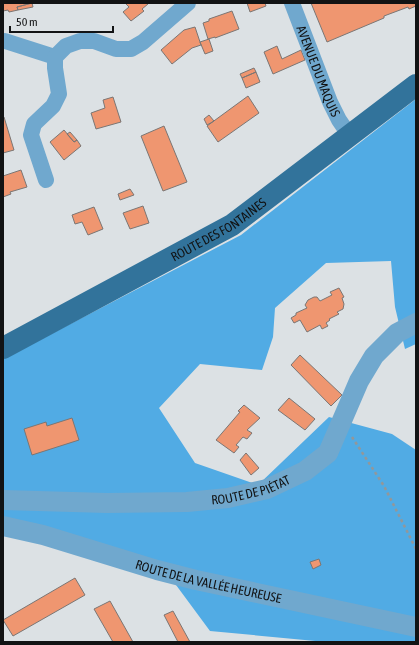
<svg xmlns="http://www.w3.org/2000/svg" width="419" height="645" font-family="'Asap Condensed',sans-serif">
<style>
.forest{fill:#51abe4}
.building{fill:#ef9670;stroke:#7b7674}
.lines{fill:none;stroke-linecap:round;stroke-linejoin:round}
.path{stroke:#939799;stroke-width:2.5;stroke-dasharray:3 3;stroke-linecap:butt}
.minor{stroke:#70a8ce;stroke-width:16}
.tertiary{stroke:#70a8ce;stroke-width:20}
.primary{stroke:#32739b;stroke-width:22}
.labels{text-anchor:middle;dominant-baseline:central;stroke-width:3;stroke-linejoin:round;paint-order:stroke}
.street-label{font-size:13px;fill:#121314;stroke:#dce1e4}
</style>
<rect width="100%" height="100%" fill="#dce1e4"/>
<path class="forest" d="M416 99V344L405 349 395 307 391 261 326 263 275 308 273 337 262 370 200 364 159 408 195 463 258 485 329 417 392 434 416 450V642H326L210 631 162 566 3 517V359L241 235Z"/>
<path class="building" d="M3 3H32L17 7 18 10 9 12 8 10 3 11Z
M32 3 33 7 18 10 17 7Z
M125 3H147L148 4 142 9 144 11 131 21 123 12 129 7Z
M247 3H265L266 6 250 12Z
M311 3H416V6L409 9 408 7 384 16V18L327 42Z
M232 11 239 29 215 38V37L208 39 203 23 209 21V19Z
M195 27 201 45 192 48 172 64 161 50 184 30Z
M209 39 213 51 205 54 200 42Z
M277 46 282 59 301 50 305 60 273 74 264 52Z
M254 68 256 72 242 78 240 74Z
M256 72 260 82 246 88 242 78Z
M248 96 259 113 218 142 207 126Z
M113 97 121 122 96 129 91 113 105 108 103 100Z
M209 115 214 121 207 125 204 119Z
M3 117H4L14 150 3 153Z
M164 126 187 182 163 191 141 136Z
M64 130 74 142 77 140 81 146 64 160 50 142Z
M70 132 77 140 74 142 67 134Z
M21 170 27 187 10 192 11 194 3 197V176Z
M130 189 134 195 120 200 118 194Z
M143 206 149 223 130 229 123 213Z
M94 207 103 229 88 235 82 222 75 224 72 215Z
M339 288 344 297 342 298 344 304 343 309 337 312 339 314 329 319 330 320 326 323 328 326 322 329 320 325 307 332 300 320 294 323 291 318 296 315V313L307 308 305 305 308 300 314 297H317L320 301 332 295 330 292Z
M300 355 342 395 331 406 291 365Z
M289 398 315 419 305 430 278 410Z
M244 405 260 418 247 430 252 433 247 439 243 437 236 445 239 447 234 453 216 440 240 412 238 411Z
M72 418 79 440 32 455 24 429 46 422 47 426Z
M246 453 259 468 251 475 240 460Z
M319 559 321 565 313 569 310 562Z
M75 578 85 595 13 636 3 620Z
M110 601 133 642H113L94 609Z
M173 611 190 642H178L164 615Z"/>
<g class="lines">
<path class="path" d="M352 437 384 486 416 549"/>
<g class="minor">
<path id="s1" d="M292 3 330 102 339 120 350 136"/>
<path d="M5 41 55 57"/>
<path d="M46 180 31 135 34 124 53 106 59 94 55 68V57L66 46 80 41H94L116 49H131L143 42 188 3"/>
</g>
<g class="tertiary">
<path id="s2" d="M3 500 107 503 187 502 228 498 267 489 305 471 328 453 359 381 374 356 397 333 416 323"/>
<path id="s3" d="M3 526 43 535 157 570 196 580 416 627"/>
</g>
<path class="primary" id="s4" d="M3 348 232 225 416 85"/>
</g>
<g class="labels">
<g class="street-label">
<text stroke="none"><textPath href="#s1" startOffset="73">AVENUE DU MAQUIS</textPath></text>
<text stroke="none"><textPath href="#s4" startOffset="246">ROUTE DES FONTAINES</textPath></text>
<text stroke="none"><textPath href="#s2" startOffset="249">ROUTE DE PIÉTAT</textPath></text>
<text stroke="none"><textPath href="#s3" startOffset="213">ROUTE DE LA VALLÉE HEUREUSE</textPath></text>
</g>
</g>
<rect width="419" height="645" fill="none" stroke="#121314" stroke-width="8"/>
<path d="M10 26v6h103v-6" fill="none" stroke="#121314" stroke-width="2"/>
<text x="16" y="26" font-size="12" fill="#121314" stroke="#dce1e4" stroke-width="3" paint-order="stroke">50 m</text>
</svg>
